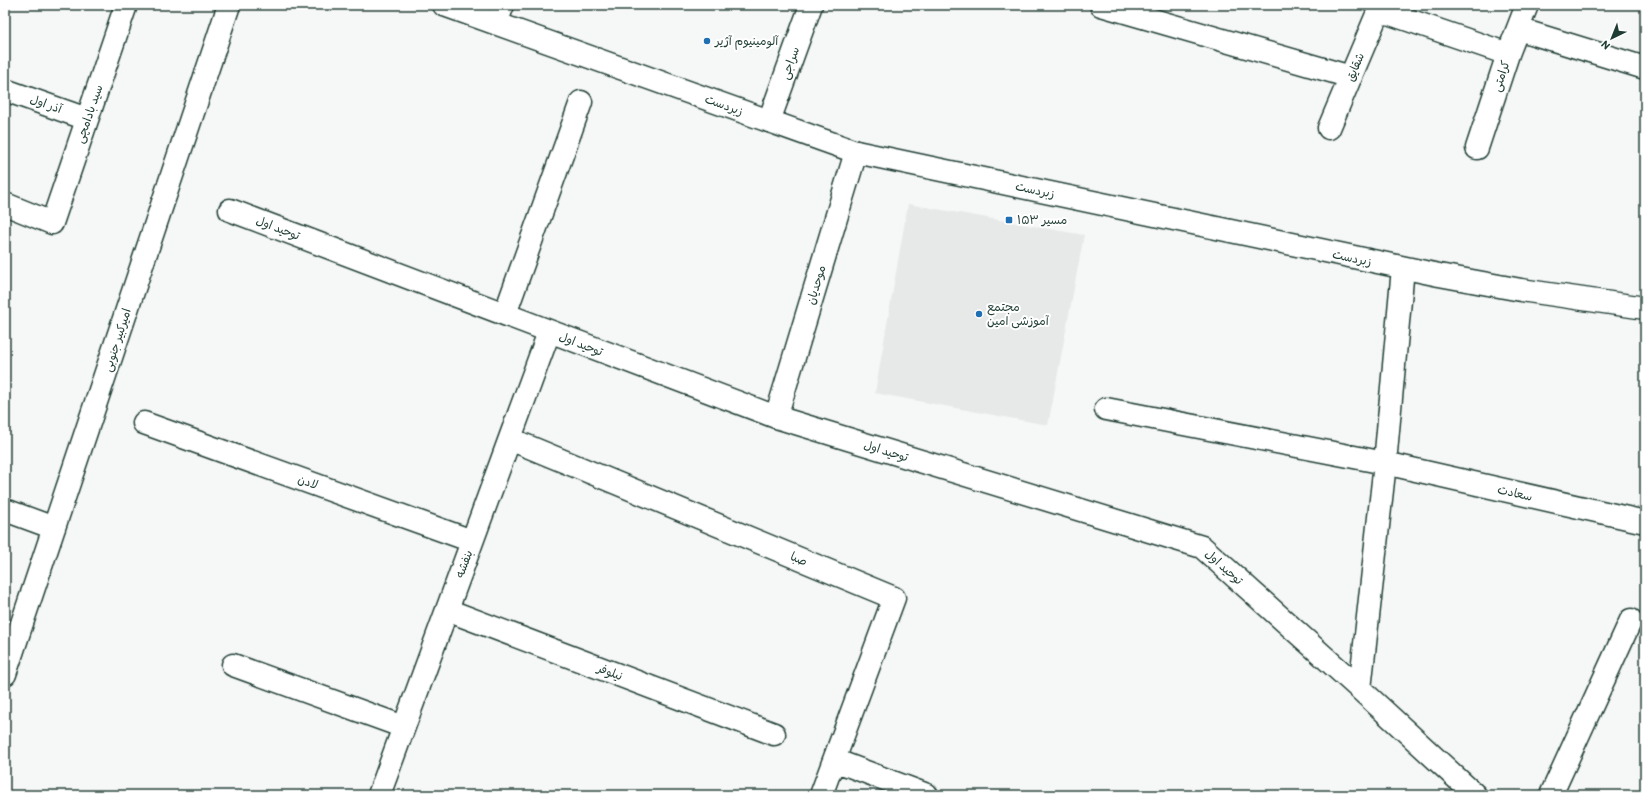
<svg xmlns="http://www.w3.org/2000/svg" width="1650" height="800" font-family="Itim,'Playpen Sans Arabic',sans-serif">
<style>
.built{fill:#e6e9e8}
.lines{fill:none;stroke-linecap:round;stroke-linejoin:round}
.minor-casing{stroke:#1f3d34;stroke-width:25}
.major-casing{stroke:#1f3d34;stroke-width:25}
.minor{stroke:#fff;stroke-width:22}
.major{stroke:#fff;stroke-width:22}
.poi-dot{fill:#1f6fb2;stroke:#fff;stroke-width:1.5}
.labels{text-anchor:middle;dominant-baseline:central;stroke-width:4;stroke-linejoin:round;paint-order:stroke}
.poi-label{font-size:12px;fill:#1f3d34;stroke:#fff;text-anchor:start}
.street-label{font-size:12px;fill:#1f3d34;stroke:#fff}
</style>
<rect width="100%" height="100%" fill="#f6f7f7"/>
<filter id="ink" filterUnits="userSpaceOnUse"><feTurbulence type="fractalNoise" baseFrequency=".025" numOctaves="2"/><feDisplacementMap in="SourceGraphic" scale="8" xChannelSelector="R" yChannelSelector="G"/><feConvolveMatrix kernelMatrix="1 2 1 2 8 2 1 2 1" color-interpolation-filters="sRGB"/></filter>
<g filter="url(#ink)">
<path class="built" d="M908 204 1084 235 1048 425 875 393Z"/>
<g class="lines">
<defs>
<path id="minor" d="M1101 5 1351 77
M1379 10 1508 54
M496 23 503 5
M1518 29 1645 68
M5 90 87 119
M769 121 811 5
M1329 128 1381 5
M1477 148 1508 54 1527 5
M5 204 52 223 126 5
M230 210 776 417 1202 547 1360 689 1475 795
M505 314 581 102
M1106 409 1385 463 1645 522
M776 417 856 152
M144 423 472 541
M510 439 894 598 821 795
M5 510 54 528
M447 610 774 734
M233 665 404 727
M5 674 229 5
M1360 689 1385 463 1403 268
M834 760 927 795
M379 795 549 332
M1551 795 1631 620"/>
<path id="major" d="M444 5 856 152 1439 275 1521 290 1645 308"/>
</defs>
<use href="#minor" class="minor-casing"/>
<use href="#major" class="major-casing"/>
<use href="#minor" class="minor"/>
<use href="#major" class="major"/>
</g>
</g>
<g class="poi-dot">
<circle cx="707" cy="41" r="4"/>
<rect x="1005" y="216" width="8" height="8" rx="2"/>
<circle cx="979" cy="314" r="4"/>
</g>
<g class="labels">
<g class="poi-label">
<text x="715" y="41">آلومینیوم آژیر</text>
<text x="1017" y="220">مسیر ۱۵۳</text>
<text x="987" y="307">مجتمع<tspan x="987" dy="14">آموزشی امین</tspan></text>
</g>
<g class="street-label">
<text transform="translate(790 63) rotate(-70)">سراجی</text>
<text transform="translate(1355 67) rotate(-67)">شقایق</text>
<text transform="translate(1501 76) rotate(-72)">کرامتی</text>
<text transform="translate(46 104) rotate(20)">آذر اول</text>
<text transform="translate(724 105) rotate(20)">زبردست</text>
<text transform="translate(89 114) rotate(-71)">سید بادامچی</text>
<text transform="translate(1035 190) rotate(12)">زبردست</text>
<text transform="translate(278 228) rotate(21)">توحید اول</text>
<text transform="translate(1352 258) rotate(12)">زبردست</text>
<text transform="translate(816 285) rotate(-73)">موحدیان</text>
<text transform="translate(117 340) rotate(-72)">امیرکبیر جنوبی</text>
<text transform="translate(581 344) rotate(21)">توحید اول</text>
<text transform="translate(886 451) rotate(17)">توحید اول</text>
<text transform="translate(308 482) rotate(20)">لادن</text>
<text transform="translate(1515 493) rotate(13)">سعادت</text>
<text transform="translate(799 559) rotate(23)">صبا</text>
<text transform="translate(464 564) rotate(-70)">بنفشه</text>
<text transform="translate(1224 567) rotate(42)">توحید اول</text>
<text transform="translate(610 672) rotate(21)">نیلوفر</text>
</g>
</g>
<rect width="1650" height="800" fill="none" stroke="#fff" stroke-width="20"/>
<rect x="10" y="10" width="1630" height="780" fill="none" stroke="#1f3d34" stroke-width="1.5" filter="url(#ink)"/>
<g transform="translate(1612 38) rotate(223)" stroke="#ffffff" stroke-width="3" paint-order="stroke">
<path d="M0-3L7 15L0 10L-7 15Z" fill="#1f3d34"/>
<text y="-6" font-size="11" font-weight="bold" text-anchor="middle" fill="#1f3d34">N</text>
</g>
</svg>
